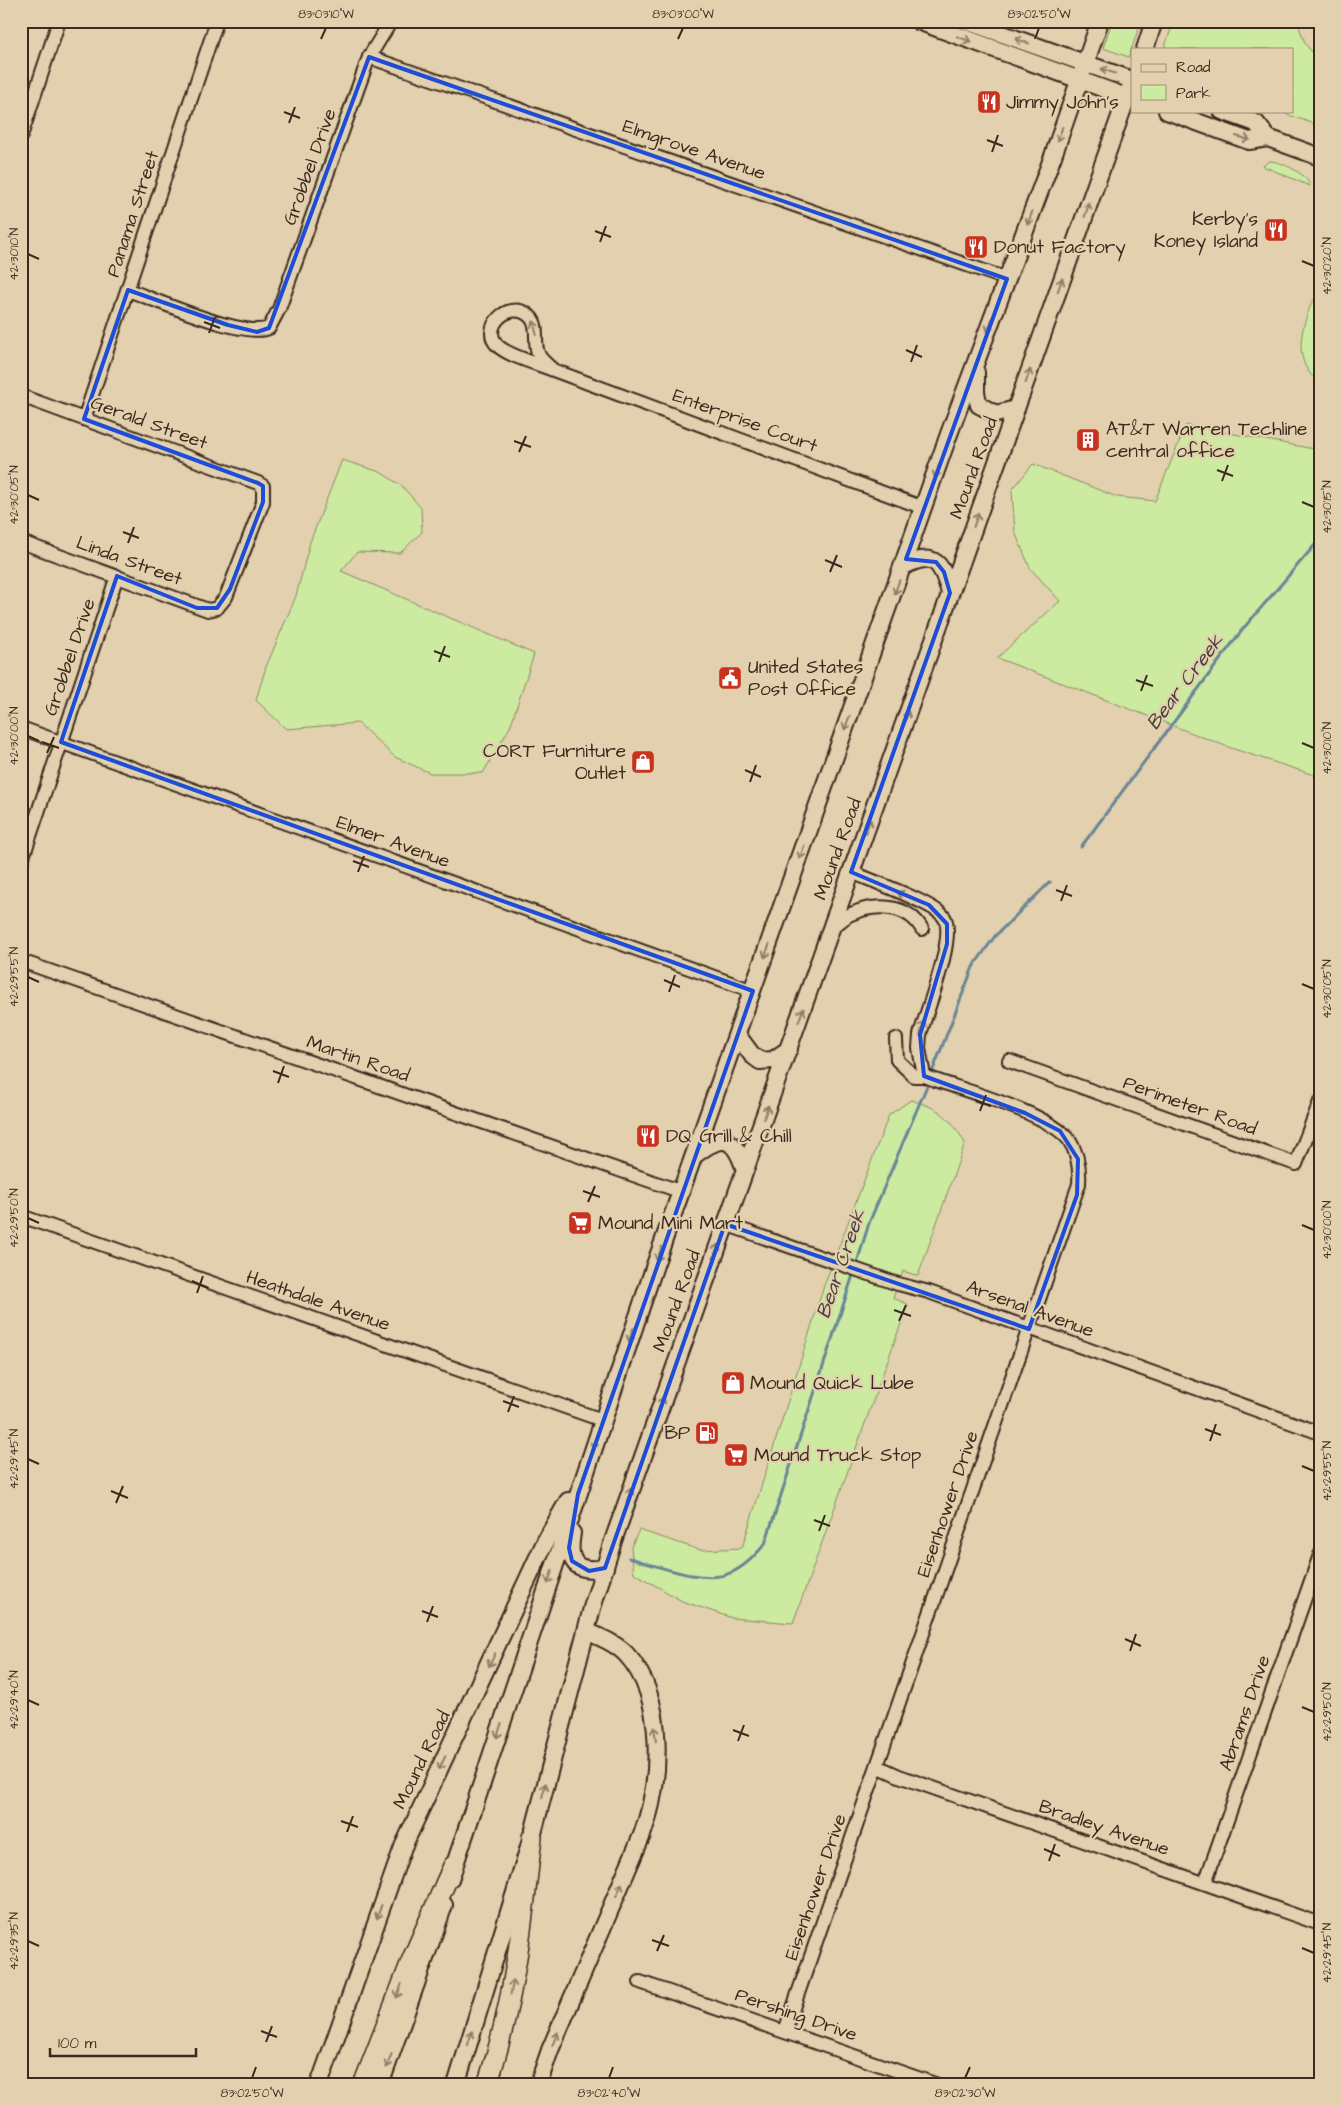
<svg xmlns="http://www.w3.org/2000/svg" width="1341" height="2106" font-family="'Architects Daughter',sans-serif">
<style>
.green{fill:#cdeaa1;stroke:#848a60}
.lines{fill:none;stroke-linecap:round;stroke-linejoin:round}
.stream{stroke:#688696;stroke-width:3}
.minor-casing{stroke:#3b2a1e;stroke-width:16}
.major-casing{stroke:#3b2a1e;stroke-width:20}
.highway-casing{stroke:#3b2a1e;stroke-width:22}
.minor{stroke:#e3d0ae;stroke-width:12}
.major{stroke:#e3d0ae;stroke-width:16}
.highway{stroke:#e3d0ae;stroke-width:19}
.oneway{stroke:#8f7d66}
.marked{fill:none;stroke:#1d4ed8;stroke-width:4;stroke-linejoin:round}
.ticks{fill:none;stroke:#3b2a1e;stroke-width:2}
.labels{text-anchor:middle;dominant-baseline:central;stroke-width:4.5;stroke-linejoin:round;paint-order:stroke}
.poi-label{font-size:19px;fill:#3b2a1e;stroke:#e3d0ae;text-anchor:start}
.street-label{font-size:19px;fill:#3b2a1e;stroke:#e3d0ae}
.water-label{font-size:20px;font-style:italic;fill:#46413c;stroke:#e3d0ae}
.neatline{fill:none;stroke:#3b2a1e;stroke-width:2}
.ticks-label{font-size:12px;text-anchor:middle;fill:#3b2a1e}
</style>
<rect width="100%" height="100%" fill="#e3d0ae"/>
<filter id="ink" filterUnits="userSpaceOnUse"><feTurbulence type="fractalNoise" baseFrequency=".02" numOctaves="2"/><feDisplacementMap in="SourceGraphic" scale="10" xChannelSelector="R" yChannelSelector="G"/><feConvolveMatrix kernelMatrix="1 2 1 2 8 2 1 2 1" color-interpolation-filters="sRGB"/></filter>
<g filter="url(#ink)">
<path class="green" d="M1112 21H1141L1129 57 1103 48Z
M1174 21H1297L1305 43 1320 63V126L1278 111H1292V49H1164Z
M1269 161C1281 161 1307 174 1310 186L1263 166Z
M1313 300 1320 303V383C1291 362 1301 328 1313 300Z
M1186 425 1314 449 1320 444V777L1231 748 997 658 1060 601 1030 568 1015 532 1012 490 1033 464 1117 497 1155 501Z
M342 460 380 472 402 486 421 508 422 532 400 553 357 552 341 571 534 654 510 727 483 773H430L395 757 358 723 286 729 256 700 266 667 296 596 310 542Z
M911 1100C941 1109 949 1116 965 1143L918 1276 903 1271 893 1298 908 1304 793 1623 732 1618 682 1601 634 1573 631 1547 639 1530 700 1550 742 1548 824 1286 889 1115Z"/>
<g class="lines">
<path class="stream" d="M1081 847 1242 630 1320 539
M931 1075 973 967 995 936 1050 882
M856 1266 869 1223 929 1081
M629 1558C656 1565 704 1585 730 1573 745 1567 755 1555 765 1544L854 1272"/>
<defs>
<path id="minor" d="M369 57 1007 279
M21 136 59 21
M128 290C156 300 245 339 269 328L279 309 369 57 391 21
M553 370C548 365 540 360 538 353 533 340 541 323 527 314 507 301 481 328 497 345 507 356 539 364 553 370L924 508
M21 396 258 483 263 486V502L226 597 217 608 208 610 21 542
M84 419 217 21
M21 728 753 991
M21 863 117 576
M851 872C870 880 934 903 944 917 957 936 926 1011 920 1035L919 1048 924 1076
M832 928C838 924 844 917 851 914 875 903 908 904 922 929
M21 961 682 1192
M1009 1061 1296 1164 1320 1102
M21 1216 602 1420
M725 1224 898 1284 929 1292 1320 1433
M877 1766 899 1776 1320 1924
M1205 1883 1320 1555
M640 1982 938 2085
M785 2031 1079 1184C1080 1168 1078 1153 1069 1140 1048 1112 958 1089 924 1076H914L897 1060 896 1039"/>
<path id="major" d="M918 21 1132 99
M966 21 1132 80
M1145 49 1154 21
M1167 111 1249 141 1268 138 1320 157
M1222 111 1256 123 1268 138
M976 372V393L979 405 996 414 1016 409
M904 566C935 550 942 564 950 593
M738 1036 752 1055 760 1061 773 1060 789 1049
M696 1154C724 1133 734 1137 745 1170
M572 1533C567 1562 575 1573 605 1568
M450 1879 655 1265 949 434 1053 156 1100 21
M319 2085 403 1847 546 1540 568 1501
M380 2085 444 1905
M456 2085 532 1837 592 1608 613 1541 1132 83
M538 2085 550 2050 642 1835C661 1783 667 1698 626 1654 615 1643 600 1637 586 1631"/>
<path id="highway" d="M363 2085 412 1959 453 1866
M487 2085C514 2004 523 1921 532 1837"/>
</defs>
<use href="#minor" class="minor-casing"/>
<use href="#major" class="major-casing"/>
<use href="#highway" class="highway-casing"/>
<use href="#minor" class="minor"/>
<use href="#major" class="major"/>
<use href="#highway" class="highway"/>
</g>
<defs><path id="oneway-shaft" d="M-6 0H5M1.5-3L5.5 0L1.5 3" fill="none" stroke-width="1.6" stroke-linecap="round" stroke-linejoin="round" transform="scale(1.25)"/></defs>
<g class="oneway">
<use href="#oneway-shaft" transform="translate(964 39) rotate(21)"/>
<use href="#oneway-shaft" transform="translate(1022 41) rotate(-161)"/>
<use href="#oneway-shaft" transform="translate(1108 71) rotate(-161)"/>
<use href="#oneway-shaft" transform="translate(1060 134) rotate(109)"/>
<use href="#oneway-shaft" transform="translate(1243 138) rotate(16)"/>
<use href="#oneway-shaft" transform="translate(1087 210) rotate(-71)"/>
<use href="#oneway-shaft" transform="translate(1030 218) rotate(110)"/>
<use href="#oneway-shaft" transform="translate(1060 285) rotate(-70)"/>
<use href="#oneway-shaft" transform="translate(990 325) rotate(110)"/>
<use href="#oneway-shaft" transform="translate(535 328) rotate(-103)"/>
<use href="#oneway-shaft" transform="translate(1028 376) rotate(-71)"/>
<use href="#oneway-shaft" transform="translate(937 471) rotate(109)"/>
<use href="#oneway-shaft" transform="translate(976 520) rotate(-70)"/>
<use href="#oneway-shaft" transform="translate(897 587) rotate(109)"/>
<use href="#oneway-shaft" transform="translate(906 718) rotate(-71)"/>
<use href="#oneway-shaft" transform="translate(847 723) rotate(110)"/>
<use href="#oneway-shaft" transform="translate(868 826) rotate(-70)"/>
<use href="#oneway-shaft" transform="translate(802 852) rotate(110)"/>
<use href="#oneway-shaft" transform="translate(904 895) rotate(-157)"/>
<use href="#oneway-shaft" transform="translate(767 951) rotate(110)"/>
<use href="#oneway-shaft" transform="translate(801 1015) rotate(-70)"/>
<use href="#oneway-shaft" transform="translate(922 1028) rotate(-76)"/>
<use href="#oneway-shaft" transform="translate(766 1112) rotate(-70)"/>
<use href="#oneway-shaft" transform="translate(716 1251) rotate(-70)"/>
<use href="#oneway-shaft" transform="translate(659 1254) rotate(110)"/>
<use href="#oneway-shaft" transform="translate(631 1335) rotate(109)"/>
<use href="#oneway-shaft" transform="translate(661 1404) rotate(-70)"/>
<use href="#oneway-shaft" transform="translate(595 1442) rotate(108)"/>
<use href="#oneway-shaft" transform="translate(629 1495) rotate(-71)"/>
<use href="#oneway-shaft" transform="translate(550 1577) rotate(109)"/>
<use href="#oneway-shaft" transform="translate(492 1660) rotate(115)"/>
<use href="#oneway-shaft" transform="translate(499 1731) rotate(109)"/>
<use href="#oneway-shaft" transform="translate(655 1734) rotate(-97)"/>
<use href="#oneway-shaft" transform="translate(442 1763) rotate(117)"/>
<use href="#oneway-shaft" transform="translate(544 1790) rotate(-75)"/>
<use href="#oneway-shaft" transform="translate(619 1890) rotate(-66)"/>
<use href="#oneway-shaft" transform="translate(379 1912) rotate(110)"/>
<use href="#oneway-shaft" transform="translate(512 1987) rotate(-79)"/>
<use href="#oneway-shaft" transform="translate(399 1991) rotate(111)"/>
<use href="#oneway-shaft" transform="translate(470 2038) rotate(-73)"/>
<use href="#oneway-shaft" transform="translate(555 2039) rotate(-67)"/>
<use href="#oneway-shaft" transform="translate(389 2061) rotate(110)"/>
</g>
</g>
<path class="marked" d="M369 57 1007 279 906 559 936 562 944 572 950 593 851 872 929 905 947 924V944L920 1035 924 1076 1025 1113 1060 1131 1078 1159 1077 1195 1029 1329 725 1224 605 1568 589 1571 572 1561 569 1548 578 1494 753 991 61 742 117 576 197 608H217L230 589 263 502V486L258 483 84 419 128 290 228 325 257 332 269 328Z"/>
<path class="ticks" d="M321 39 326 28M678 39 683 28M1035 39 1039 28M284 112 300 118M289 123 295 107M987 140 1003 146M992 152 998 135M595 231 611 237M600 242 606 226M28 254 39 259M1302 261 1314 266M204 322 220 328M209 333 215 317M906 350 922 357M911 362 917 345M514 441 531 447M519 452 526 436M1217 470 1233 476M1222 481 1228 465M28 495 39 500M1302 502 1314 507M123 532 139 538M128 543 134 527M825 560 842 567M830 572 837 555M434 651 450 657M439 662 445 646M1136 680 1153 686M1141 691 1147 675M28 736 39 741M42 742 59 748M1302 743 1314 748M47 753 54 737M745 770 761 777M750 782 756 765M353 861 369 867M358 872 364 856M1056 890 1072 896M1061 901 1067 885M28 977 39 982M664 980 680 987M1302 984 1314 989M669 992 675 975M273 1071 289 1077M278 1083 284 1066M975 1100 991 1106M980 1111 986 1095M583 1191 600 1197M588 1202 595 1186M28 1218 39 1223M1302 1225 1314 1230M192 1281 208 1288M197 1293 203 1276M894 1310 911 1316M899 1321 906 1305M503 1401 519 1407M508 1412 514 1396M1205 1429 1221 1435M1210 1441 1216 1424M28 1459 39 1464M1302 1466 1314 1471M111 1491 128 1498M116 1503 123 1486M814 1520 830 1526M819 1531 825 1515M422 1611 438 1617M427 1622 433 1606M1125 1639 1141 1646M1130 1651 1136 1634M28 1700 39 1705M1302 1707 1314 1712M733 1730 749 1736M738 1741 744 1725M341 1821 358 1827M347 1832 353 1816M1044 1849 1060 1856M1049 1861 1055 1844M652 1940 669 1946M28 1941 39 1946M1302 1948 1314 1953M657 1951 664 1935M261 2031 277 2037M266 2042 272 2026M252 2078 256 2067M609 2078 613 2067M965 2078 970 2067"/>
<defs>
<symbol id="restaurant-square" viewBox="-11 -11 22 22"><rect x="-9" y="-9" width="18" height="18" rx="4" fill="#c8321e" stroke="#e3d0ae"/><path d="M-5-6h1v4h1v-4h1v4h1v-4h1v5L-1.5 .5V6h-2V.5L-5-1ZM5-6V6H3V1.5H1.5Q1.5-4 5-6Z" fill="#fff"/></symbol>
<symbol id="building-square" viewBox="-11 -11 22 22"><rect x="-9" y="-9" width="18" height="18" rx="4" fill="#c8321e" stroke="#e3d0ae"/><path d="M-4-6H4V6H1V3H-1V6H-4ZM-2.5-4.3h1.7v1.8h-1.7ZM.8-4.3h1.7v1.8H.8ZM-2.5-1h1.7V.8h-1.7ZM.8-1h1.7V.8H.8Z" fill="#fff"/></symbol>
<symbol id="civic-square" viewBox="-11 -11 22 22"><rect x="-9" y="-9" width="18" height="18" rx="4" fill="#c8321e" stroke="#e3d0ae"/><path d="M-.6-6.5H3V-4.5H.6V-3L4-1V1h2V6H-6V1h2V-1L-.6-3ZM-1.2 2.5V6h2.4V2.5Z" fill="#fff"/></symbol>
<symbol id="shop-square" viewBox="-11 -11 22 22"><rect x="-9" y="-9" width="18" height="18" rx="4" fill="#c8321e" stroke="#e3d0ae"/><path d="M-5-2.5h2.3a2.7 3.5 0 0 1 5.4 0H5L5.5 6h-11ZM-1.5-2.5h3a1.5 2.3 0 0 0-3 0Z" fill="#fff"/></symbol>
<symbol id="supermarket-square" viewBox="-11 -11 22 22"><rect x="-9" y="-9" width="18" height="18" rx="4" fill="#c8321e" stroke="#e3d0ae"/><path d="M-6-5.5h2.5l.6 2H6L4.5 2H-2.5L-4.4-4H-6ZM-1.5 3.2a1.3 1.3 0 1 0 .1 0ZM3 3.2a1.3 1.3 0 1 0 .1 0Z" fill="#fff"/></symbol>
<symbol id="fuel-square" viewBox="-11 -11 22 22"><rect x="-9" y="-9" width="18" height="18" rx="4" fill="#c8321e" stroke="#e3d0ae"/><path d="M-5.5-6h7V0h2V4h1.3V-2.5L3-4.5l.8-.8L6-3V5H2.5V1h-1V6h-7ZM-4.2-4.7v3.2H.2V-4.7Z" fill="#fff"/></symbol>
</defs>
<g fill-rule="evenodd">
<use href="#restaurant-square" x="975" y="88" width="28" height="28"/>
<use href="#restaurant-square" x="1262" y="216" width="28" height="28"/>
<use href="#restaurant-square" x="962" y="233" width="28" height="28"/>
<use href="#building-square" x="1074" y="426" width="28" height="28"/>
<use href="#civic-square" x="716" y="664" width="28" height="28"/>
<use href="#shop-square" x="629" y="748" width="28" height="28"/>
<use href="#restaurant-square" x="634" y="1122" width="28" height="28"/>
<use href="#supermarket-square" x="566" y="1209" width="28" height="28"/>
<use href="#shop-square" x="719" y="1369" width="28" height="28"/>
<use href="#fuel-square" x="693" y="1419" width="28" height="28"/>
<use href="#supermarket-square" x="722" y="1441" width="28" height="28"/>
</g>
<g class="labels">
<g class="poi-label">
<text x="1006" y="102">Jimmy John's</text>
<text x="1258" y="219" text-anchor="end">Kerby's<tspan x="1258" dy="22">Koney Island</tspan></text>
<text x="994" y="247">Donut Factory</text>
<text x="1106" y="429">AT&amp;T Warren Techline<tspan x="1106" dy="22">central office</tspan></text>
<text x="748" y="667">United States<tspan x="748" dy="22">Post Office</tspan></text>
<text x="626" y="751" text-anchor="end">CORT Furniture<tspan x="626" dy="22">Outlet</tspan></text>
<text x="666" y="1136">DQ Grill &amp; Chill</text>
<text x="598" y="1223">Mound Mini Mart</text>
<text x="750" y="1383">Mound Quick Lube</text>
<text x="690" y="1433" text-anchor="end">BP</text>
<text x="754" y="1455">Mound Truck Stop</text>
</g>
<g class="street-label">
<text transform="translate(694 150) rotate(19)">Elmgrove Avenue</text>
<text transform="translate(310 167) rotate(-70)">Grobbel Drive</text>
<text transform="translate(133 214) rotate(-72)">Panama Street</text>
<text transform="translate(745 421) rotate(20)">Enterprise Court</text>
<text transform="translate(149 423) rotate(20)">Gerald Street</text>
<text transform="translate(974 468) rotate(-70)">Mound Road</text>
<text transform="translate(129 561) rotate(20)">Linda Street</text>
<text transform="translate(70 657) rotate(-71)">Grobbel Drive</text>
<text transform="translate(393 842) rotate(20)">Elmer Avenue</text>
<text transform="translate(838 849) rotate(-70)">Mound Road</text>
<text transform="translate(358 1059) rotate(19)">Martin Road</text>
<text transform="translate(1190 1106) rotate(20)">Perimeter Road</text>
<text transform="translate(318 1301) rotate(19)">Heathdale Avenue</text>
<text transform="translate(677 1301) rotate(-70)">Mound Road</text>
<text transform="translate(1030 1309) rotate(20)">Arsenal Avenue</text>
<text transform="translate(948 1504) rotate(-71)">Eisenhower Drive</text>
<text transform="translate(1245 1713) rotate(-71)">Abrams Drive</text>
<text transform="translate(422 1760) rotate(-64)">Mound Road</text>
<text transform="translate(1104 1828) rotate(19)">Bradley Avenue</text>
<text transform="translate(816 1887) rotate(-71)">Eisenhower Drive</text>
<text transform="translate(796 2015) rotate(19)">Pershing Drive</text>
</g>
<g class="water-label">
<text transform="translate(1185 682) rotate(-53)">Bear Creek</text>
<text transform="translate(841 1264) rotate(-71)">Bear Creek</text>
</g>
</g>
<rect width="1341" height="2106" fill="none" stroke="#e3d0ae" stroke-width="55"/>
<rect x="1131" y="48" width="162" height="65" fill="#e3d0ae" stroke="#a08e74"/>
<rect x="1141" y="64" width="25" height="8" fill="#e3d0ae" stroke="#a08e74"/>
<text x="1176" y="72" font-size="15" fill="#3b2a1e">Road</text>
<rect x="1141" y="85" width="25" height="15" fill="#cdeaa1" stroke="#a08e74"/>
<text x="1176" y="98" font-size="15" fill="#3b2a1e">Park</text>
<path d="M50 2048v8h146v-8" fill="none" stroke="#3b2a1e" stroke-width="2.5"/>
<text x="58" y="2048" font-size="15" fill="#3b2a1e" stroke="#e3d0ae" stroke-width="4" paint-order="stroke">100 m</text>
<rect x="28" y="28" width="1286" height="2050" class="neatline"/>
<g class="ticks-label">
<text x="326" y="18">83°03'10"W</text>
<text x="683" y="18">83°03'00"W</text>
<text x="1039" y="18">83°02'50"W</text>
<text transform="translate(14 254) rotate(-90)" y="4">42°30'10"N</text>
<text transform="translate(1327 266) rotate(-90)" y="4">42°30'20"N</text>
<text transform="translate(14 495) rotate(-90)" y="4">42°30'05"N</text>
<text transform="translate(1327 507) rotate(-90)" y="4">42°30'15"N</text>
<text transform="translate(14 736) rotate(-90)" y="4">42°30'00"N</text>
<text transform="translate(1327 748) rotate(-90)" y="4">42°30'10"N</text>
<text transform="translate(14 977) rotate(-90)" y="4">42°29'55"N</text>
<text transform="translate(1327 989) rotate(-90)" y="4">42°30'05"N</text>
<text transform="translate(14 1218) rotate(-90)" y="4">42°29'50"N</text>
<text transform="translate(1327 1230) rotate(-90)" y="4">42°30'00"N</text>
<text transform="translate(14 1459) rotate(-90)" y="4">42°29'45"N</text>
<text transform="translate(1327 1471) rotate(-90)" y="4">42°29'55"N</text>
<text transform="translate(14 1700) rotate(-90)" y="4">42°29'40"N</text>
<text transform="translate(1327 1712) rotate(-90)" y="4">42°29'50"N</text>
<text transform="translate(14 1941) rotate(-90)" y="4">42°29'35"N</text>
<text transform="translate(1327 1953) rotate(-90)" y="4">42°29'45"N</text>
<text x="252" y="2097">83°02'50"W</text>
<text x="609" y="2097">83°02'40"W</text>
<text x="965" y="2097">83°02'30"W</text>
</g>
</svg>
